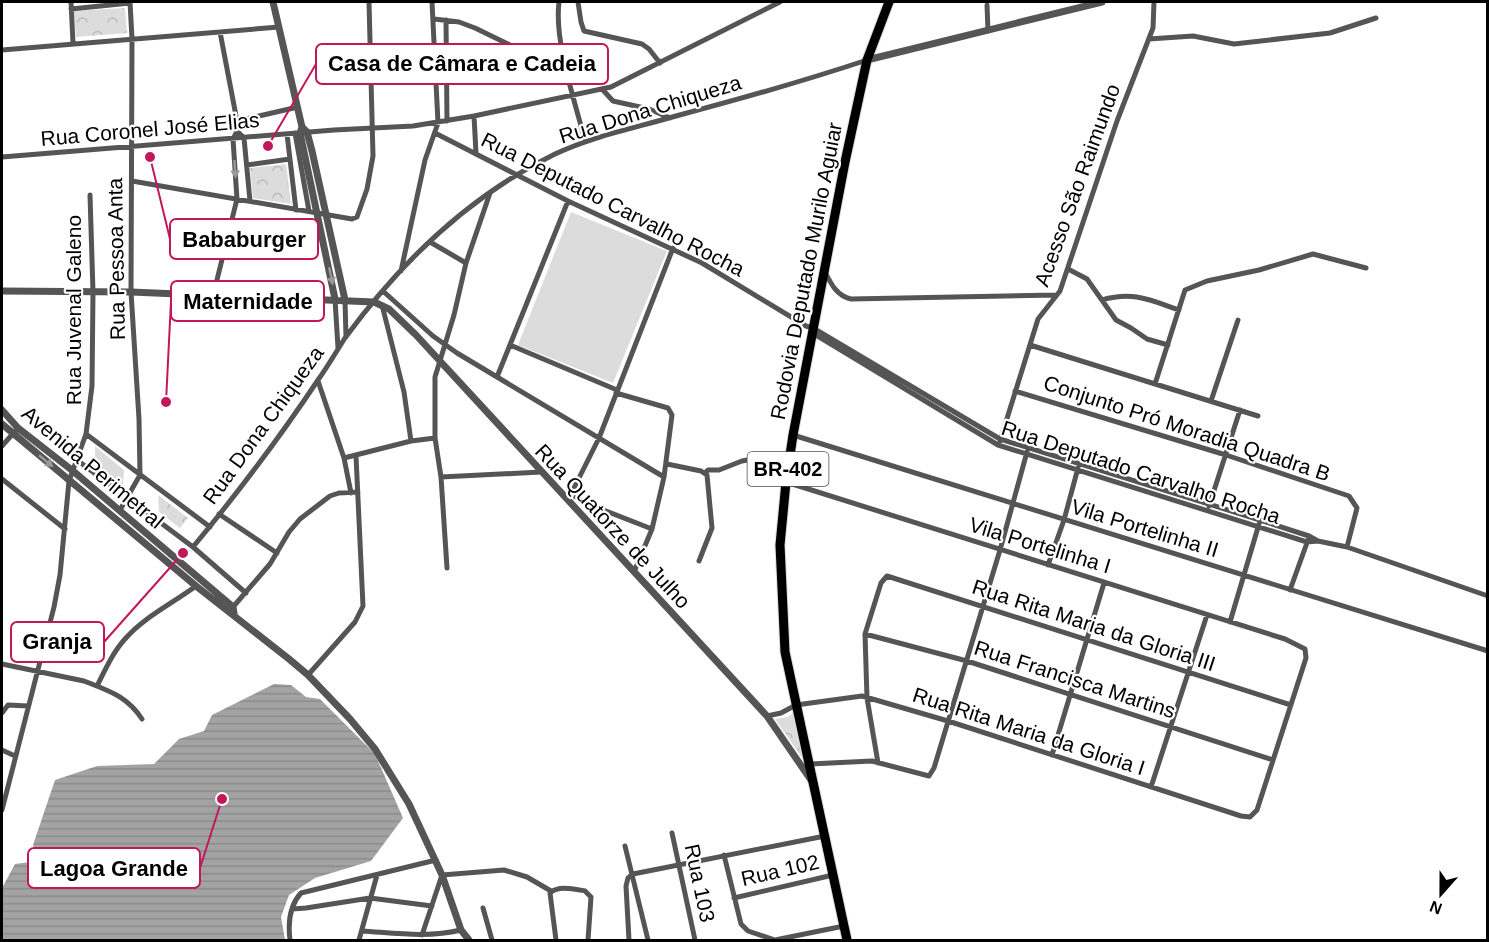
<svg xmlns="http://www.w3.org/2000/svg" width="1489" height="942" font-family="Helvetica,sans-serif">
<style>
.forest{fill:url(#forest-crowns)}
.pitch{fill:#dcdcdc}
.water{fill:url(#water-rules)}
.lines{fill:none;stroke-linecap:round;stroke-linejoin:round}
.trunk-casing{stroke:#dbdbdb;stroke-width:11}
.minor{stroke:#555;stroke-width:5}
.tertiary{stroke:#555;stroke-width:7}
.trunk{stroke:#000;stroke-width:9}
.oneway{fill:#999}
.labels{text-anchor:middle;dominant-baseline:central;stroke-width:4.5;stroke-linejoin:round;paint-order:stroke}
.shield{fill:#fff;stroke:#4c4c4c;stroke-width:1.5}
.shield-label{font-size:20px;font-weight:bold;fill:#000}
.street-label{font-size:21px;fill:#000;stroke:#fff}
.leader{fill:none;stroke:#c2185b;stroke-width:2}
.callout-dot{fill:#c2185b;stroke:#fff;stroke-width:2}
.callout{fill:#fff;stroke:#c2185b;stroke-width:2}
.callout-label{font-size:22px;text-anchor:middle;font-weight:bold;fill:#000}
</style>
<defs>
<pattern id="forest-crowns" width="20" height="18" patternUnits="userSpaceOnUse" patternTransform="scale(1.5)"><rect width="20" height="18" fill="#dcdcdc"/><path d="M2 6a3 3 0 1 1 6 0M12 15a3 3 0 1 1 6 0" fill="none" stroke="#bbb"/></pattern>
<pattern id="water-rules" width="6" height="5" patternUnits="userSpaceOnUse" patternTransform="scale(1.5)"><rect width="6" height="5" fill="#a3a3a3"/><path d="M0 2.5h6" fill="none" stroke="#8b8b8b"/></pattern>
</defs>
<rect width="100%" height="100%" fill="#fff"/>
<path class="forest" d="M125 8 127 33 76 37 74 11Z
M286 164 291 204 253 198 250 168Z
M95 446 124 470 123 487 95 465Z
M158 495 188 518 180 528 159 512Z
M795 711 805 762 775 719 788 717Z"/>
<path class="pitch" d="M571 212 667 251 613 383 518 345Z"/>
<path class="water" d="M274 684 291 685 306 697 320 699 375 754 403 818 371 861 315 878 289 895 281 917 285 940H2V888L15 864 38 861 33 845 55 780 97 766 154 764 179 739 204 731 212 715Z"/>
<g class="lines">
<defs>
<path id="trunk" d="M847 940 785 652 780 545 786 482 793 435 845 162 867 60 889 2"/>
</defs>
<use href="#trunk" class="trunk-casing"/>
<path class="minor" d="M71 2 73 43
M559 2C554 42 575 101 585 141
M578 2 581 22 584 31 642 44 649 49 660 63
M987 5 988 31
M71 9 130 3
M434 19 459 22 475 28 568 73
M446 20 447 121
M1149 39 1193 36 1234 44 1330 33 1376 18
M2 50 279 27
M602 89 613 101 649 109 670 118
M474 116 476 153
M237 121 298 107
M237 131 244 138 250 201
M295 133 309 211
M435 133 568 201 702 263 806 326 813 328 1000 439 1260 520 1309 536 1318 541
M287 134 296 210
M2 157 334 130 413 126 474 116 611 87 780 2
M247 165 290 159
M132 181 352 219 357 217 367 189 373 156 369 2
M430 242 466 263
M1068 269 1087 279 1116 320 1131 328 1147 339 1168 345
M401 271 425 160 438 123 432 2
M825 272C831 284 837 296 851 299L1056 295
M384 292 433 336 457 353 664 477
M213 296 237 199 233 139 237 131V121L220 32
M335 299 338 348
M345 300 346 337
M1102 300C1133 291 1150 300 1179 310
M382 305 404 392 411 441
M811 332 998 445 1307 542 1318 541 1347 547 1488 596
M510 345 617 390
M1030 345 1258 416
M497 377 568 201
M318 381 344 458 351 493
M1155 384 1185 290 1207 281 1259 270 1313 254 1366 268
M1015 391 1226 455 1349 496 1357 508 1347 547
M616 393 668 408 672 415 664 477 652 529 634 572
M1211 401 1238 320
M86 434 210 527
M793 435 1488 651
M1000 441 1038 319 1060 291 1117 121 1153 28 1154 2
M2 446 18 428
M344 458 411 441 435 438
M77 460 193 547 246 593
M667 464 701 471 707 475 712 528 699 561
M705 473 708 470H719L742 461 763 457 789 460
M441 477 541 472
M2 479 65 529
M571 494 588 504 652 529
M568 500 599 438 673 248
M1209 506 1240 410
M120 510 140 475 139 419 131 292 132 39 130 2
M219 514 277 553
M193 547C236 495 280 437 318 380 328 366 336 352 345 338 400 263 470 195 555 154 593 136 635 128 676 116 740 99 804 81 867 60
M1048 565 1064 520 1078 468
M447 568 441 477 435 438V377L454 315 466 263 490 193
M1290 590 1308 540
M233 607 270 564 289 532 300 519 330 496 339 493 358 492
M1230 622 1259 524
M865 634 967 661 1273 760
M2 664 84 681C109 691 127 696 142 719
M308 675 355 622 363 606 356 456
M97 686C105 670 113 652 125 639 144 617 173 603 196 586
M2 713 8 705 28 706
M767 716 781 713 796 705 862 696 948 721 1241 816 1250 817 1257 810 1306 658 1305 649 1285 639 786 482
M2 750 15 756
M1052 755 1104 583
M878 763 867 698 865 634 881 583 887 576 1291 705
M810 764 872 761 929 776 934 768 1000 550 1027 452
M1151 787 1207 615
M2 810 54 607 60 575 69 481 86 434 92 386 93 292 90 195
M672 833 695 940
M625 846 648 940
M724 855 741 924 748 931 775 940 844 926
M734 898 833 875
M483 908 492 940
M292 909 306 908 370 898 432 906
M362 931C395 933 428 938 461 930
M422 935 442 875 504 870 527 877 551 891
M290 940C288 924 289 906 301 893L436 860
M359 940 377 875
M556 940 550 893C558 885 574 889 585 891L591 897 588 940
M629 940 626 886 628 878 633 874 825 836"/>
<path class="tertiary" d="M273 2 302 127 307 132 312 151 345 300
M867 60 1102 2
M302 127 300 133 335 299
M2 291 131 292 374 302 389 309 416 335 767 716 811 780
M2 410 18 428 73 471 233 607 234 613
M2 424 196 586 289 659 308 675 350 719 375 749 409 804 442 875 461 930 469 940"/>
<use href="#trunk" class="trunk"/>
</g>
<defs><path id="oneway-solid" d="M-6-.8H1V-3.2L6.5 0L1 3.2V.8H-6Z" transform="scale(1.5)"/></defs>
<g class="oneway">
<use href="#oneway-solid" transform="translate(235 169) rotate(86)"/>
<use href="#oneway-solid" transform="translate(331 276) rotate(78)"/>
<use href="#oneway-solid" transform="translate(46 461) rotate(40)"/>
</g>
<g class="labels">
<rect class="shield" x="747.5" y="452" width="81" height="34" rx="4.5"/>
<g class="shield-label">
<text x="788" y="469">BR-402</text>
</g>
<g class="street-label">
<text transform="translate(650 109) rotate(-17)">Rua Dona Chiqueza</text>
<text transform="translate(150 129) rotate(-5)">Rua Coronel José Elias</text>
<text transform="translate(1077 185) rotate(-70)">Acesso São Raimundo</text>
<text transform="translate(613 204) rotate(27)">Rua Deputado Carvalho Rocha</text>
<text transform="translate(116 259) rotate(-91)">Rua Pessoa Anta</text>
<text transform="translate(806 271) rotate(-79)">Rodovia Deputado Murilo Aguiar</text>
<text transform="translate(73 310) rotate(-90)">Rua Juvenal Galeno</text>
<text transform="translate(263 425) rotate(-54)">Rua Dona Chiqueza</text>
<text transform="translate(1187 428) rotate(18)">Conjunto Pró Moradia Quadra B</text>
<text transform="translate(93 467) rotate(40)">Avenida Perimetral</text>
<text transform="translate(1141 472) rotate(18)">Rua Deputado Carvalho Rocha</text>
<text transform="translate(613 526) rotate(47)">Rua Quatorze de Julho</text>
<text transform="translate(1145 528) rotate(17)">Vila Portelinha II</text>
<text transform="translate(1040 545) rotate(17)">Vila Portelinha I</text>
<text transform="translate(1094 625) rotate(18)">Rua Rita Maria da Gloria III</text>
<text transform="translate(1075 679) rotate(18)">Rua Francisca Martins</text>
<text transform="translate(1029 731) rotate(18)">Rua Rita Maria da Gloria I</text>
<text transform="translate(780 870) rotate(-13)">Rua 102</text>
<text transform="translate(700 883) rotate(78)">Rua 103</text>
</g>
</g>
<path class="leader" d="M268 146L316 64M150 157L170 239M166 402L171 301M183 553L104 642M222 799L200 868"/>
<g class="callout-dot">
<circle cx="268" cy="146" r="6"/>
<circle cx="150" cy="157" r="6"/>
<circle cx="166" cy="402" r="6"/>
<circle cx="183" cy="553" r="6"/>
<circle cx="222" cy="799" r="6"/>
</g>
<g class="callout">
<rect x="316" y="44" width="292" height="40" rx="6"/>
<rect x="170" y="219" width="148" height="40" rx="6"/>
<rect x="171" y="281" width="153" height="40" rx="6"/>
<rect x="11" y="622" width="93" height="40" rx="6"/>
<rect x="28" y="848" width="172" height="40" rx="6"/>
</g>
<g class="callout-label">
<text x="462" y="71">Casa de Câmara e Cadeia</text>
<text x="244" y="247">Bababurger</text>
<text x="248" y="309">Maternidade</text>
<text x="57" y="649">Granja</text>
<text x="114" y="876">Lagoa Grande</text>
</g>
<rect width="1489" height="942" fill="none" stroke="#000000" stroke-width="6"/>
<g transform="translate(1441 894) rotate(201)" stroke="#ffffff" stroke-width="4.5" paint-order="stroke">
<path d="M0-4.5L10 22L0 15L-10 22Z" fill="#000000"/>
<text y="-9" font-size="16" font-weight="bold" text-anchor="middle" fill="#000000">N</text>
</g>
</svg>
